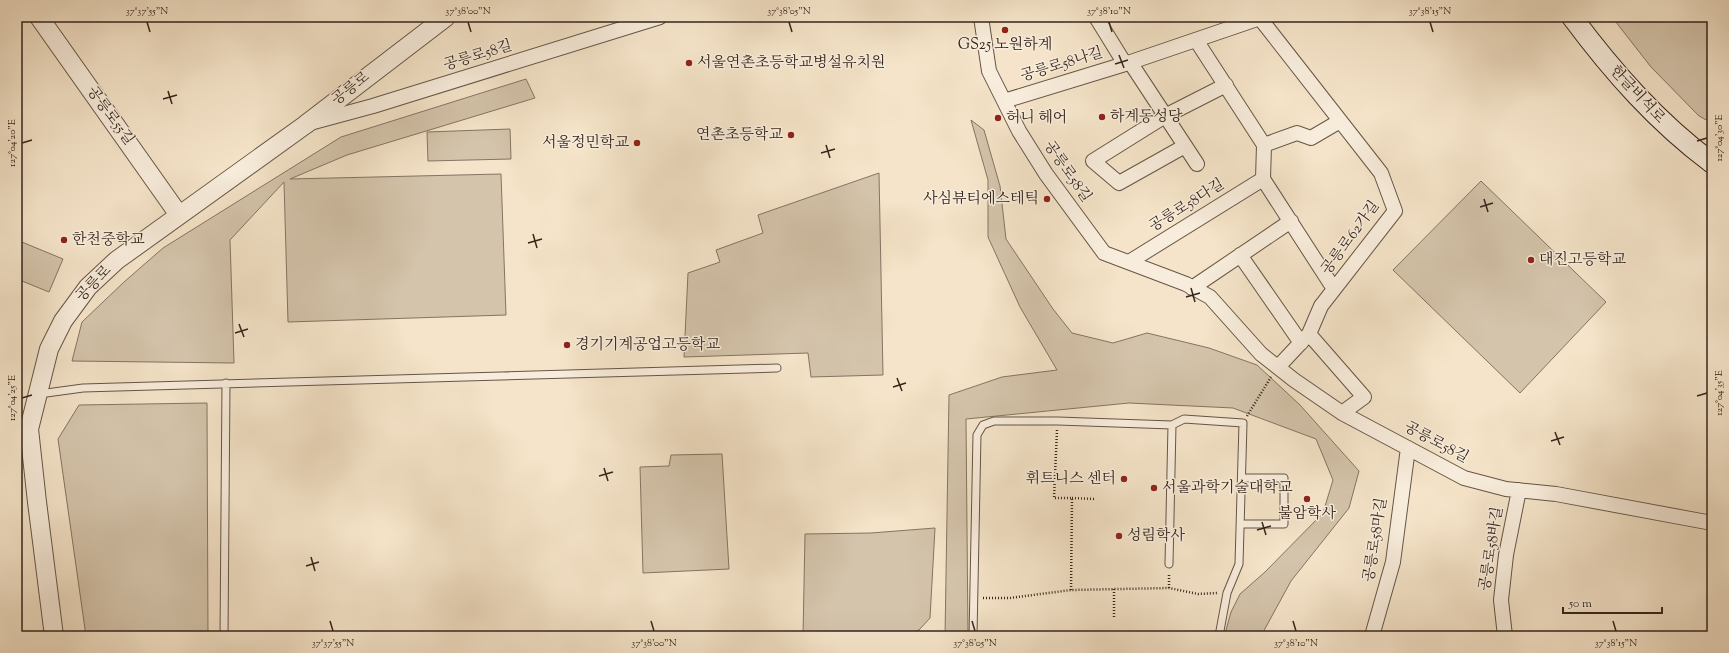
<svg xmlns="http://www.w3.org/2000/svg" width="1729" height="653" font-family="'Sorts Mill Goudy','Noto Serif KR',serif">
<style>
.green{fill:#d4c4ab;stroke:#847463}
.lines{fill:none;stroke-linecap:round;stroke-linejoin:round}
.service-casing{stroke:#655546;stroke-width:9}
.minor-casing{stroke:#655546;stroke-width:16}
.tertiary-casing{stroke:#655546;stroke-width:20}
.secondary-casing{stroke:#35251b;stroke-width:22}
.path{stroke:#35251b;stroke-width:2.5;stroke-dasharray:1 2;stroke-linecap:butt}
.service{stroke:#f8eddc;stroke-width:7}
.minor{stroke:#f8eddc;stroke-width:14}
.tertiary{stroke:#f8eddc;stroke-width:18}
.secondary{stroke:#f8eddc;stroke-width:20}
.ticks{fill:none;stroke:#35251b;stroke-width:1.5}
.poi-dot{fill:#8f2418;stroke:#f8eddc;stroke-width:1.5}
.labels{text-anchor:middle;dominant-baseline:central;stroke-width:3;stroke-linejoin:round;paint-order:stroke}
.poi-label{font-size:15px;fill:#35251b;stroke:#f8eddc;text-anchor:start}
.street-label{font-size:15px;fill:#35251b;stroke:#f8eddc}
.neatline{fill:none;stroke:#35251b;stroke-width:1.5}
.ticks-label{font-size:10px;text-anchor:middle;fill:#35251b}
</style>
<rect width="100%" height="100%" fill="#f5e4c9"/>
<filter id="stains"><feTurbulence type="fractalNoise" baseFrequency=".005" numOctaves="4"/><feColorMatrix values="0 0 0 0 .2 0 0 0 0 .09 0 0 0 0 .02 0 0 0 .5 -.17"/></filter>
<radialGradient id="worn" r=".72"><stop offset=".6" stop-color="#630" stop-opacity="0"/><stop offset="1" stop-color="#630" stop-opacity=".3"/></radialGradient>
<path class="green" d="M1612 17H1712V123L1699 116 1651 67Z
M526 79 535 98 347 155 290 179 501 174 506 315 288 322 284 182 230 240 234 363 72 361 82 322 124 282 163 248 341 137Z
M971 120 984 130 1000 186 1006 239 1053 309 1072 333 1113 343 1147 333 1209 348 1257 365 1300 405 1359 471 1349 508 1291 581 1261 636H1226L1225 634 1231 612 1240 594 1265 572 1323 513 1333 480 1316 439 1233 408 1129 403 966 419 968 636H945L949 395 1002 377 1057 370 1020 307 988 237V180Z
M510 129 511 159 428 161 427 132Z
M879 173 883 375 811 377 808 353 684 357 688 273 720 262 716 250 763 233 758 215Z
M1481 181 1606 302 1520 393 1393 270Z
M17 240 63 259 49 292 17 279Z
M207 403 208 636H86L58 439 79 405Z
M722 454 729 569 643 573 640 467 669 466 671 455Z
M935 528 930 618 919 630 906 635 888 636H803L805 534 871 533Z"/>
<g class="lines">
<defs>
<path id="service" d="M39 394 83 388 777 368
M1172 425 1184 419 1243 423 1239 564 1227 593 1219 636
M1241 524H1284V478H1242
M224 636 226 383
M973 636 977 435 983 425 994 421H1058L1172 425 1169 564"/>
<path id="minor" d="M981 17 989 71 1019 131 1046 174 1104 253 1186 284 1210 297 1261 354 1294 380 1342 413 1464 478 1506 489 1556 494 1712 523
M1096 17 1125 64
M1259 17 1381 173 1395 211 1321 306 1309 334 1364 397 1342 413
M1196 40 1264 145
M1130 62 1197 164
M1004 101 1125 64 1260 18
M310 123 373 106 660 17
M1264 145 1263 179 1334 289
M1264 145 1297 133 1311 138 1340 121
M1185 146 1119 183 1093 161 1165 116 1226 85
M1240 255 1301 343
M1129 262 1263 179
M1192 288 1291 221
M1278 367 1307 336
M1372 636 1393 562 1408 448
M1505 636 1501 600 1506 555 1519 490"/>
<path id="tertiary" d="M39 17 179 215
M54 636 37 502 29 429 49 349 63 321 88 287 117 260 305 125 446 17"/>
<path id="secondary" d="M1572 17C1613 72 1657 122 1712 163"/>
</defs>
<use href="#service" class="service-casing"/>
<use href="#minor" class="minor-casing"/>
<use href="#tertiary" class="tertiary-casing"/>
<use href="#secondary" class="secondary-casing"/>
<path class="path" d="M1247 416 1271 377
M1057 430 1054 498H1072L1071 590
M1072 498 1096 499
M1169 588V573
M983 598H1010L1071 590 1169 588 1198 594 1218 593
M1114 617V589"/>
<use href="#service" class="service"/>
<use href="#minor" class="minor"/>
<use href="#tertiary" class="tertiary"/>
<use href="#secondary" class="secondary"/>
</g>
<path class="ticks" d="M147 22 150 32M468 22 471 32M789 22 792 32M1109 22 1112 32M1430 22 1433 32M1119 55 1124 68M1115 64 1128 60M168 91 172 104M163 99 177 95M1697 141 1707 138M22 143 32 140M826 145 830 158M821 153 835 149M1484 199 1488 212M1480 207 1493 203M533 234 537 248M528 243 542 239M1191 288 1195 302M1186 297 1200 293M239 324 244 337M235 333 248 329M897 378 902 391M893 387 906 383M1697 396 1707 393M22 398 32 395M1555 432 1560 445M1551 441 1564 437M604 468 608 481M599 476 613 472M1262 522 1266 535M1257 530 1271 526M311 557 315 571M306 566 319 562M330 621 333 631M651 621 654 631M972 621 975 631M1293 621 1296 631M1613 621 1616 631"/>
<g class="poi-dot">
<circle cx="1005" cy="30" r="4"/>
<circle cx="689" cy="63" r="4"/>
<circle cx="1102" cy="117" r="4"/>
<circle cx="998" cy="118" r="4"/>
<circle cx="791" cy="135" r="4"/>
<circle cx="637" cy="143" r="4"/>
<circle cx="1047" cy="199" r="4"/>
<circle cx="64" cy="240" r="4"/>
<circle cx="1531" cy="260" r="4"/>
<circle cx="567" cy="345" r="4"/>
<circle cx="1124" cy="479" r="4"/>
<circle cx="1154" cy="488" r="4"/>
<circle cx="1307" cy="499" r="4"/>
<circle cx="1119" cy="536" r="4"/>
</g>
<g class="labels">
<g class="poi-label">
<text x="1005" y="45" text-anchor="middle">GS25 노원하계</text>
<text x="697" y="63">서울연촌초등학교병설유치원</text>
<text x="1110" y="117">하계동성당</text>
<text x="1006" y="118">허니 헤어</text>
<text x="783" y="135" text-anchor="end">연촌초등학교</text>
<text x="629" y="143" text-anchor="end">서울정민학교</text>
<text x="1039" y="199" text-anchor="end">사심뷰티에스테틱</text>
<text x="72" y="240">한천중학교</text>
<text x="1539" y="260">대진고등학교</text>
<text x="575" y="345">경기기계공업고등학교</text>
<text x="1116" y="479" text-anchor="end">휘트니스 센터</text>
<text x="1162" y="488">서울과학기술대학교</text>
<text x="1307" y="514" text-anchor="middle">불암학사</text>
<text x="1127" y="536">성림학사</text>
</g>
<g class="street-label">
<text transform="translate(478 56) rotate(-17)">공릉로58길</text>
<text transform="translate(1062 65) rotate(-17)">공릉로58나길</text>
<text transform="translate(351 89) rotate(-38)">공릉로</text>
<text transform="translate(1637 95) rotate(47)">한글비석로</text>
<text transform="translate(110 116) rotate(54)">공릉로55길</text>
<text transform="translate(1067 172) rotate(55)">공릉로58길</text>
<text transform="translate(1187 206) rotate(-32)">공릉로58다길</text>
<text transform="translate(1351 238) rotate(-54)">공릉로62가길</text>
<text transform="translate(94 284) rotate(-46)">공릉로</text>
<text transform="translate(1436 443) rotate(28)">공릉로58길</text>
<text transform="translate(1376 540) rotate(-81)">공릉로58마길</text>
<text transform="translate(1492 549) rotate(-81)">공릉로58바길</text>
</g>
</g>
<rect width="1729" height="653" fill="none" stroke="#f5e4c9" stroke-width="44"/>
<path d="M1563 607v6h99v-6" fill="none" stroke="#35251b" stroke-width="2"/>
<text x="1569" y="607" font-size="12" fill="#35251b" stroke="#f8eddc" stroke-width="3" paint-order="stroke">50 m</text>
<rect x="22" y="22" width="1685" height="609" class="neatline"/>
<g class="ticks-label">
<text x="147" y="14">37°37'55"N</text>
<text x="468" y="14">37°38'00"N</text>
<text x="789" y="14">37°38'05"N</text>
<text x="1109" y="14">37°38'10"N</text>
<text x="1430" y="14">37°38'15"N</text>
<text transform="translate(1718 138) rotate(-90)" y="4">127°04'30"E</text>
<text transform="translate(11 143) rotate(-90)" y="4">127°04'20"E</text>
<text transform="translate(1718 393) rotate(-90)" y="4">127°04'35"E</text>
<text transform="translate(11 398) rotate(-90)" y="4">127°04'25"E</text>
<text x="333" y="646">37°37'55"N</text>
<text x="654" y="646">37°38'00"N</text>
<text x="975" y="646">37°38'05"N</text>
<text x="1296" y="646">37°38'10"N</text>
<text x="1616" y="646">37°38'15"N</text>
</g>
<rect width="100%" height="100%" filter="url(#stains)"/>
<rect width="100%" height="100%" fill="url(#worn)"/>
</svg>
